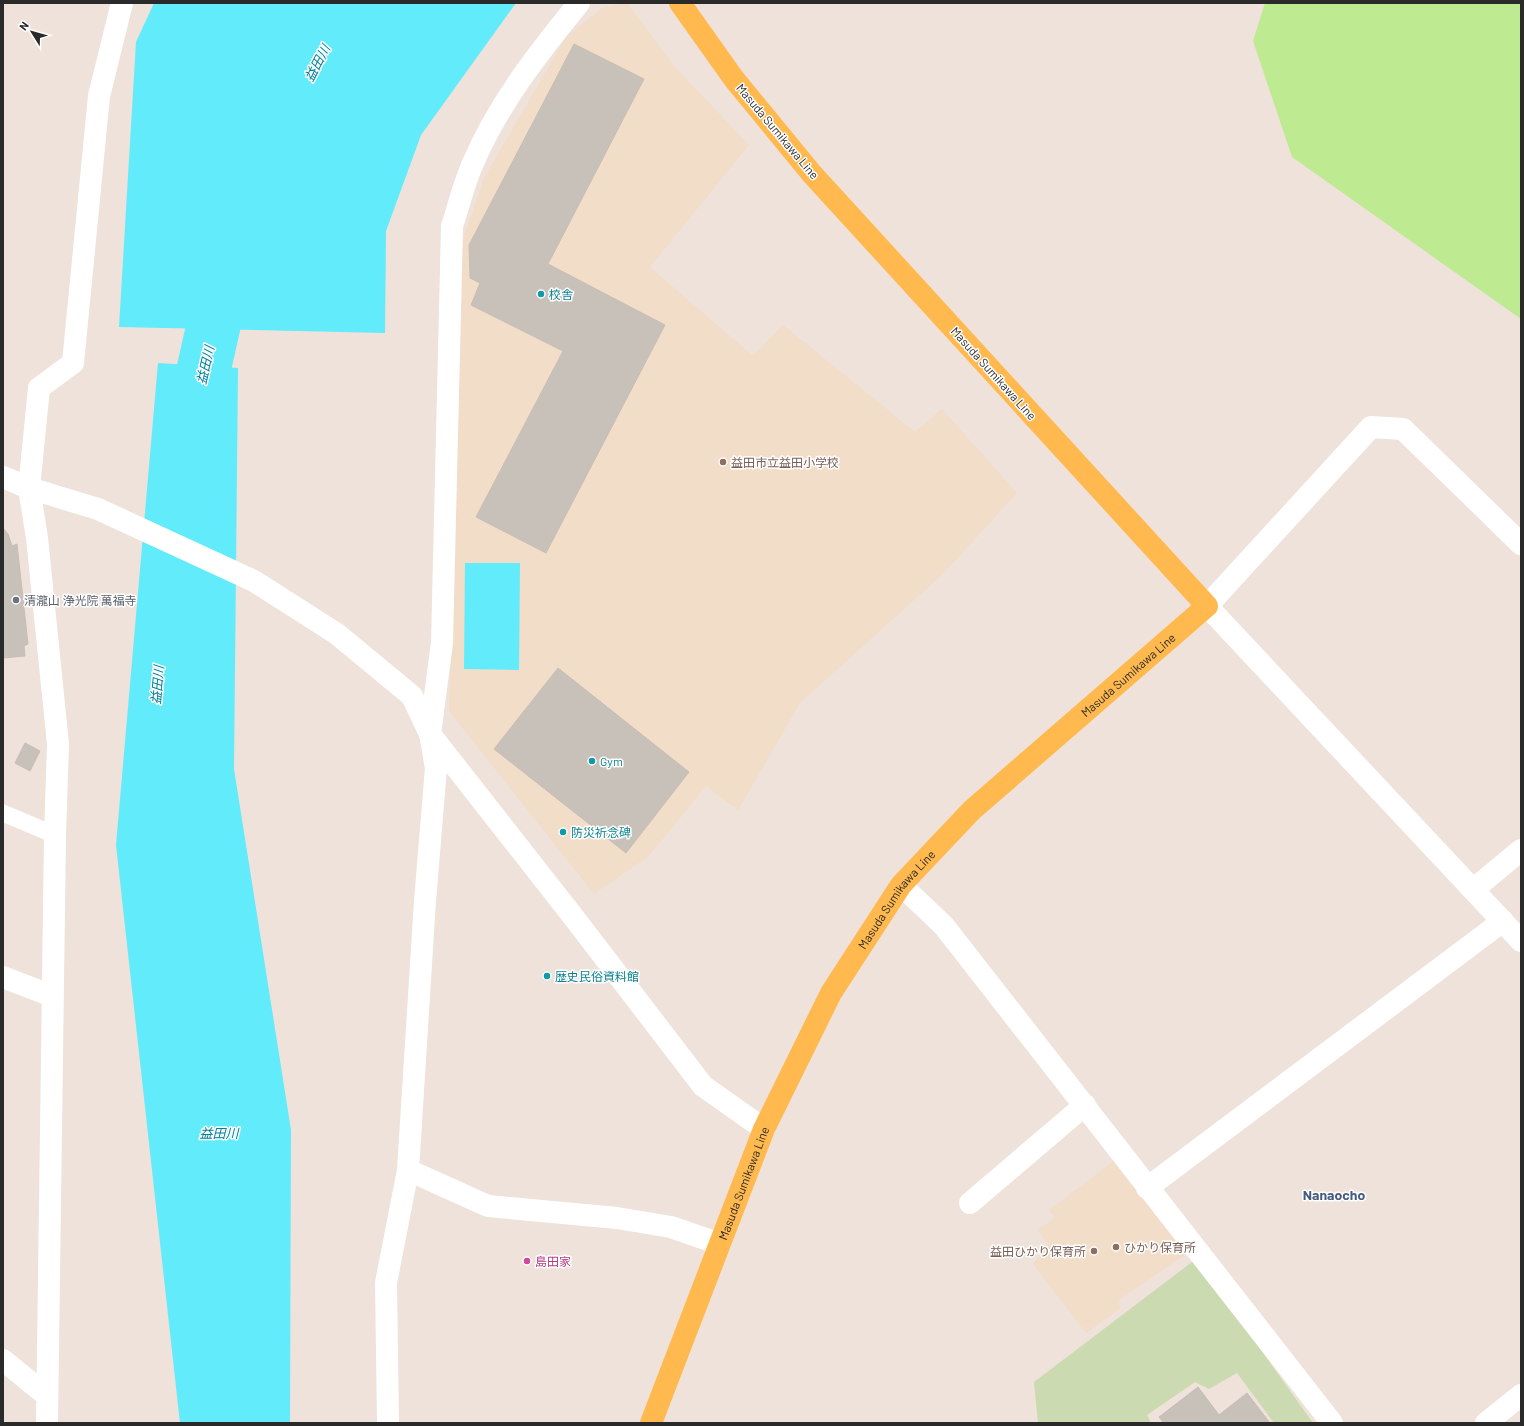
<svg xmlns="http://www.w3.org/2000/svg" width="1524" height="1426" font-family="Barlow,'Noto Sans JP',sans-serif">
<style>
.education{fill:#f1ddc8}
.green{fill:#beea91}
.cemetery{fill:#cbdab0}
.water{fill:#62ebfb}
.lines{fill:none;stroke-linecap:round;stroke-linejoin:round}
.river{stroke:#62ebfb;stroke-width:54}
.building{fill:#c8c1b9;stroke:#c9beb4}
.lane{stroke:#fff;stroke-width:17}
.street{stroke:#fff;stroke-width:22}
.secondary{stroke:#fff;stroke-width:22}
.primary{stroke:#ffb94e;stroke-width:22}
.culture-dot{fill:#0f9aa8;stroke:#fff;stroke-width:1.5}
.education-dot{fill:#8d6e63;stroke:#fff;stroke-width:1.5}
.worship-dot{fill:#6b7280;stroke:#fff;stroke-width:1.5}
.hotel-dot{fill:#d1479c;stroke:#fff;stroke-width:1.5}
.labels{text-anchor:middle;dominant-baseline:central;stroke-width:3;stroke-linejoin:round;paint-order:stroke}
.street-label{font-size:12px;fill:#2a2a2a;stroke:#fff}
.culture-label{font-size:12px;fill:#0d838f;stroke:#fff;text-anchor:start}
.education-label{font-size:12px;fill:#785e54;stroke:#fff;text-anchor:start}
.worship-label{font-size:12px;fill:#5b616d;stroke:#fff;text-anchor:start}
.hotel-label{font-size:12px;fill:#b23c85;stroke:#fff;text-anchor:start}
.water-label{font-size:13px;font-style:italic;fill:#027e99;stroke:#fff}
.quarter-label{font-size:14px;font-weight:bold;fill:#465980;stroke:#fff}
</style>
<rect width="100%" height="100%" fill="#eee2da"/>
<path class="education" d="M627 3 675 67 749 145 650 267 753 356 783 325 915 432 942 409 1017 493 943 574 800 703 738 810 706 786 649 856 594 894 449 711 462 294 460 249 484 178 566 37 602 8Z
M1118 1158 1190 1251 1119 1300 1120 1309 1086 1333 1033 1264 1049 1244 1037 1230 1055 1218 1049 1210Z"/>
<path class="green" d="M1265 3H1521V319L1292 157 1253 41Z"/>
<path class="cemetery" d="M1196 1259 1313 1423H1274L1237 1373 1209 1389 1195 1382 1147 1415 1151 1423H1038L1034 1382Z"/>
<path class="water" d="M154 3H516L421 135 386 231 385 333 119 327 136 42Z
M158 363 238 368 234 769 291 1130 290 1423H180L116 845Z
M465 563H520L519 670 464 669Z"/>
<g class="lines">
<path class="river" d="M188 439 215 319 233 257"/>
</g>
<path class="building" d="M574 44 644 79 548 264 665 325 546 553 476 517 563 351 471 305 480 283 470 278 469 245Z
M3 528 8 534 12 546 17 544 28 644 24 646 25 656 3 658Z
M558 668 689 772 626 853 494 749Z
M25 743 40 751 30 771 15 763Z
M1198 1387 1219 1415 1247 1393 1270 1423H1164L1159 1417Z"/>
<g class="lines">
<path class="lane" d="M3 813 55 835"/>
<path class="street" d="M1207 606 1371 427 1403 429 1521 544
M901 885 944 926 1332 1423
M1474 889 1521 850
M3 977 52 996
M408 1170 488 1206 617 1218 671 1227 720 1244
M1147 1188 1503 921
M970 1203 1085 1105
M3 1360 46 1395
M47 1423 55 835 58 744 37 538 29 488 39 388 73 363 99 96 122 3
M388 1423 386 1283 408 1170 425 901 436 768 430 734 442 643 452 226C459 205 464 183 473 163 498 104 539 52 579 3"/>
<path class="secondary" d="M3 477 29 488 98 509 254 581 337 634 412 696 430 734 575 919 703 1086 764 1129
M1207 606 1521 941
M1486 1423 1521 1395"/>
<path class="primary" id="s1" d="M651 1423 764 1129 831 993 901 885 972 810 1207 606 812 174 734 79 680 3"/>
</g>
<g class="culture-dot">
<circle cx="541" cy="294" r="4"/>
<circle cx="592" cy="761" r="4"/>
<circle cx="563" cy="832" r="4"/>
<circle cx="547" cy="976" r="4"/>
</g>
<g class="education-dot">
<circle cx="723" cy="462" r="4"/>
<circle cx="1116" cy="1247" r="4"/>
<circle cx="1094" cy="1251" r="4"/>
</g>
<circle class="worship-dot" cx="16" cy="600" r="4"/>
<circle class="hotel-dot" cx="527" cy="1261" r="4"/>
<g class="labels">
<g class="street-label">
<text transform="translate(778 131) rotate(50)">Masuda Sumikawa Line</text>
<text transform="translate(994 373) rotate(48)">Masuda Sumikawa Line</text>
<text stroke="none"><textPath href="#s1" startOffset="905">Masuda Sumikawa Line</textPath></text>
<text stroke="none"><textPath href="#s1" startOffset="581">Masuda Sumikawa Line</textPath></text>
<text stroke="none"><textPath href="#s1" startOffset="257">Masuda Sumikawa Line</textPath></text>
</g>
<g class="culture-label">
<text x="549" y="294">校舎</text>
<text x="600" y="761">Gym</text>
<text x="571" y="832">防災祈念碑</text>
<text x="555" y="976">歴史民俗資料館</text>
</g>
<g class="education-label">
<text x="731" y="462">益田市立益田小学校</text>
<text x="1124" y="1247">ひかり保育所</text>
<text x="1086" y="1251" text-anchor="end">益田ひかり保育所</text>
</g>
<g class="worship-label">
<text x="24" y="600">清瀧山 浄光院 萬福寺</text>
</g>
<g class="hotel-label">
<text x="535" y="1261">島田家</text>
</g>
<g class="water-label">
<text transform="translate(317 63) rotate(-62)">益田川</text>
<text transform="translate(205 365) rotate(-77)">益田川</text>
<text transform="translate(157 685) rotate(-85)">益田川</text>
<text x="219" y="1133">益田川</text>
</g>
<g class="quarter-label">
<text x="1334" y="1194">Nanaocho</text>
</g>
</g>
<rect width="1524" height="1426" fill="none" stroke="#2a2a2a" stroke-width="8"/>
<g transform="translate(32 32) rotate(307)" stroke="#ffffff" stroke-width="3" paint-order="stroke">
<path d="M0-3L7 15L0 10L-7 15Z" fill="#2a2a2a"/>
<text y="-6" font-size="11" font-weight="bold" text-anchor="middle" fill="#2a2a2a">N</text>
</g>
</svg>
